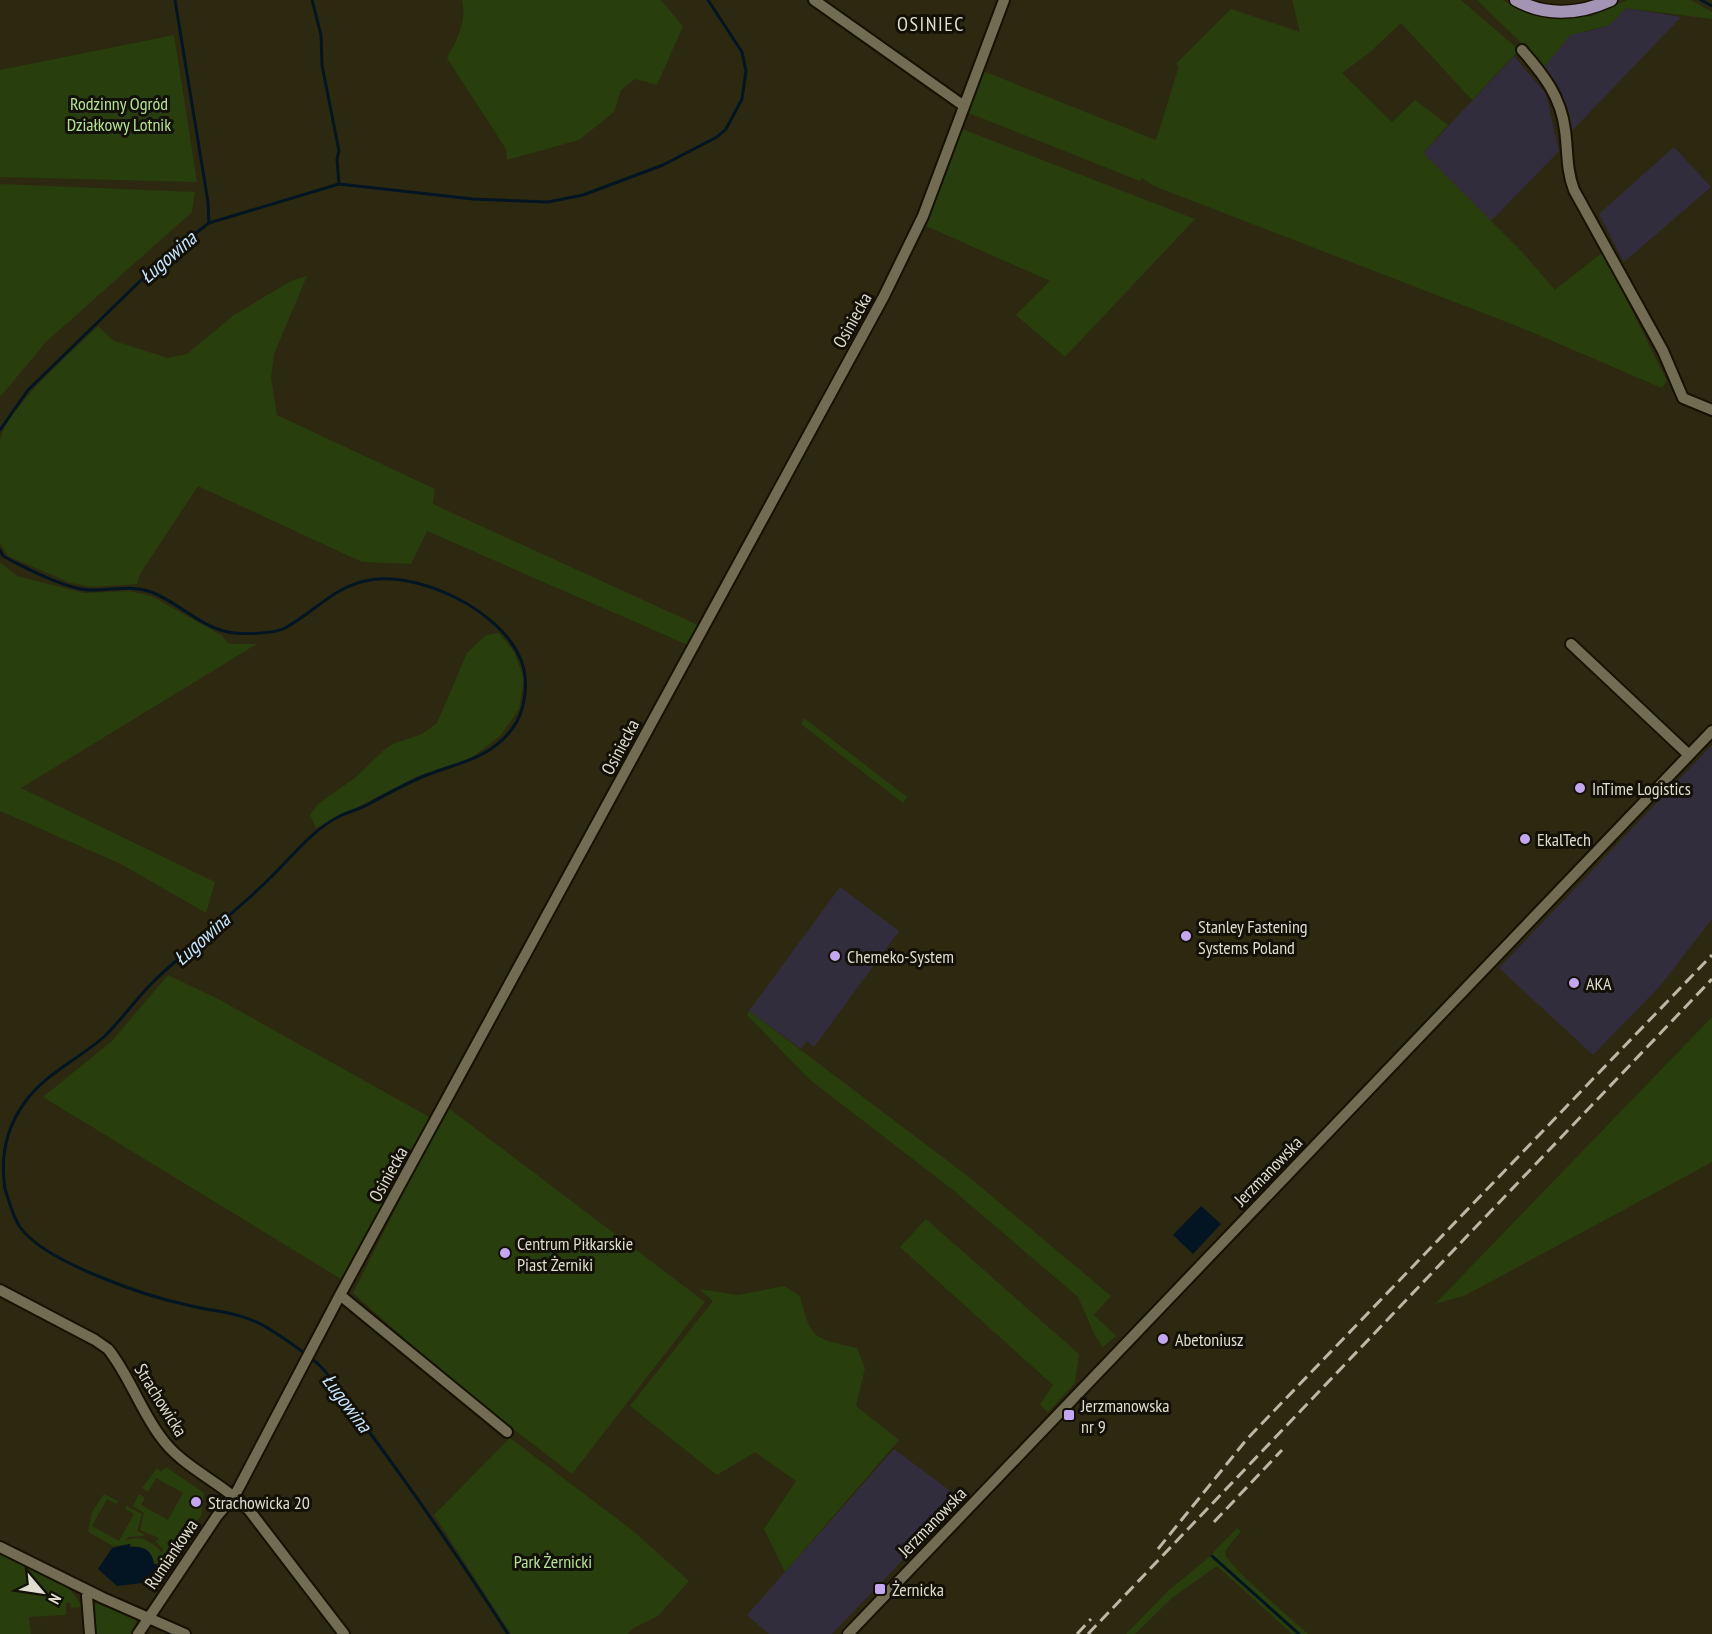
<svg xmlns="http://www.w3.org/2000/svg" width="1712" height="1634" font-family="'PT Sans Narrow',sans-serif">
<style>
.commercial{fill:#322d3d}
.green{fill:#283e0d}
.water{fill:#031522}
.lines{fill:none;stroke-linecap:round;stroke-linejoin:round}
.stream{stroke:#031522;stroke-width:3}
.minor-casing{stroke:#161100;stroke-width:14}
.major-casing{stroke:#161100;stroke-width:15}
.minor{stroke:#726d52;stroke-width:10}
.major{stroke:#a394b3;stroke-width:12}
.rail{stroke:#bbb8a7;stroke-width:3;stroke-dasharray:12 6;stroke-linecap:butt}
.poi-dot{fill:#c5a7f1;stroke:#131107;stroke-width:2}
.labels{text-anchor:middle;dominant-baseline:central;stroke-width:6;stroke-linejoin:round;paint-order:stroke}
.park-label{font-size:18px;fill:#b5e28d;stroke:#131107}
.street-label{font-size:18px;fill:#dfddce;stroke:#131107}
.poi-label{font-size:18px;fill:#dfddce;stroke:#131107;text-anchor:start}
.neighbourhood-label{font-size:20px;letter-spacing:1.5px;fill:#dfddce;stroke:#131107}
.water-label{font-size:20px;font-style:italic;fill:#c5e6ff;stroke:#131107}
</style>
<rect width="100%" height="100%" fill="#2d2910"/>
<path class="commercial" d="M1626 8 1681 17 1570 133 1561 91 1551 76 1510 31 1512 28 1562 36 1589 31 1610 25Z
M1514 56 1546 94 1559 151 1491 221 1423 153Z
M1674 147 1711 187 1624 262 1599 214Z
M1712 745V919L1660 986 1593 1055 1499 968Z
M840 887 899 931 814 1047 807 1041 801 1049 749 1011Z
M894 1449 961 1499 832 1634H769L747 1615Z"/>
<path class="green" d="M462 0H661L683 26 657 85 635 79 621 90 614 112 579 140 507 160 506 149 447 58C457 40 467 21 462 0Z
M1292 0H1461L1519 50 1472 100 1401 23 1369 53 1342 73 1392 122 1415 100 1448 125 1423 153 1523 253 1555 290 1603 252 1667 381 1662 388 1522 328 1154 186 1142 178 1140 181 966 112 983 71 1156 140 1179 66 1176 64 1231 9 1300 32Z
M1477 0H1502L1531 15 1557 19 1592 16 1627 0H1691L1712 12V19L1626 8 1610 25 1570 35 1545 66Z
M174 35 197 182 0 177V70Z
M962 129 1195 219 1065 357 1016 315 1050 281 926 226Z
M0 184 195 192 192 212 46 342 0 397Z
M307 276 274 354 271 378 277 415 435 489 433 504 700 626 688 645 427 531 411 564 362 562 198 486 140 574 137 584 92 587 71 583 8 556 0 543C0 511 0 472 0 441 5 409 74 350 98 326L114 341 168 358 187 354 234 315 291 281Z
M0 562 17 576 84 593 129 591 151 596 221 635 229 644H257L21 788 215 882 206 913 121 864 0 811Z
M499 633 514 652 524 678 519 709 501 735 470 759 420 775 316 828 310 815 318 804 356 777 384 750 393 744 422 734 437 723 467 653 486 635Z
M804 718 907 797 903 803 801 724Z
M168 975 222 1001 431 1118 341 1279 43 1097 112 1041Z
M749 1011 969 1177 1111 1296 1094 1315 1116 1336 1103 1347 1095 1336 1078 1297 953 1190 809 1079 747 1015Z
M1712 1017V1162L1466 1295 1435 1304Z
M447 1107 705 1302 572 1474 461 1389 353 1293Z
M926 1219 1079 1354 1075 1383 1048 1412 1040 1405 1053 1385 900 1247Z
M784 1286 800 1296C811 1341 815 1338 857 1348L865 1368 856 1406 899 1440 785 1572 764 1529 796 1481 755 1452 717 1475 630 1406 713 1301 699 1289 738 1295Z
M510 1438 632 1530 689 1581 658 1616 632 1629 628 1634H511L434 1515Z
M166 1467 204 1493 201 1516 170 1554 167 1566 161 1572 156 1569 157 1565 130 1544 113 1546 88 1532 92 1512 104 1494 118 1501 116 1504 107 1499 92 1526 119 1541 134 1514 125 1509 127 1506 142 1514 137 1531 144 1534 143 1536 128 1537 126 1541C138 1534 153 1541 162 1553L163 1549 156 1542 159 1538 140 1530 144 1513 133 1506 139 1494 145 1498 141 1505 168 1520 183 1493 156 1478 148 1492 142 1488 157 1468 161 1472Z
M1237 1528 1241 1531 1225 1551 1226 1557 1244 1577 1308 1634H1292L1217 1566 1173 1597 1135 1634H1126L1169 1590 1207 1559Z
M0 1552C27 1566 70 1578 82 1607L71 1608 70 1603H66V1615L29 1617 31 1634H0Z
M96 1603 137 1619 131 1634H95L93 1608Z"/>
<path class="water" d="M1201 1206 1221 1224 1193 1254 1173 1235Z
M130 1544V1547C144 1546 152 1550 154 1564H157L155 1572 143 1583 117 1586 98 1569 112 1548Z"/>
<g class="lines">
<path class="stream" d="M312 0 321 35 322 65 339 151 337 159 339 184
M1701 0 1712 6
M209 223 339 184 473 199 548 202 583 195 663 165 717 137 726 129 742 99 746 71 742 52 708 0
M0 430 28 390 166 256 209 223 208 202 175 0
M0 550 3 556 12 561C32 571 67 589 89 590 111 591 129 584 151 592 179 602 203 630 234 633 247 634 273 634 285 628 313 613 333 588 365 581 417 569 501 610 521 660 529 681 526 711 512 729 489 760 455 763 422 777 403 785 385 795 367 805 358 810 347 812 338 817 311 831 291 858 269 879 233 915 190 946 153 982 136 999 122 1019 105 1036 79 1059 46 1073 25 1102 6 1128 0 1157 5 1189 9 1201 13 1217 20 1227 44 1262 146 1296 187 1305 215 1312 241 1312 266 1327 283 1337 302 1351 317 1363 334 1378 347 1403 361 1421 413 1490 461 1561 508 1634
M1212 1556 1299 1634"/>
<defs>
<path id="minor" d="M814 0 964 106
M1522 50C1544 75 1561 97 1565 130 1568 151 1566 169 1574 190L1663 351 1683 398 1712 410
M1571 644 1689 755
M0 1290 95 1340 108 1349C129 1375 140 1409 160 1436 182 1468 222 1482 249 1510L344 1634
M340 1295 507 1432
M0 1547 103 1598 185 1634
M89 1591 87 1596 90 1634
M138 1634 217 1516 235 1495 340 1295 884 296 923 216 1004 0
M848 1634 1712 731"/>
<path id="major" d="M1516 0C1547 17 1580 14 1611 0"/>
</defs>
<use href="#minor" class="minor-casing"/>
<use href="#major" class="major-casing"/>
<use href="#minor" class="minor"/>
<use href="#major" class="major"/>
<path class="rail" d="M1214 1522 1282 1450
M1158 1549 1247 1439 1712 955
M1077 1634 1091 1619
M1088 1634 1712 979"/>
</g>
<g class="poi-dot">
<circle cx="1580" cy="788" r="6"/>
<circle cx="1525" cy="839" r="6"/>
<circle cx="1186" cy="936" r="6"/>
<circle cx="835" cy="956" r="6"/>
<circle cx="1574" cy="983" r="6"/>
<circle cx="505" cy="1253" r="6"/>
<circle cx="1163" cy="1339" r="6"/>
<rect x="1063" y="1409" width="12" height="12" rx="3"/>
<circle cx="196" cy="1502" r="6"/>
<rect x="874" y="1583" width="12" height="12" rx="3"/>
</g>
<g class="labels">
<g class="park-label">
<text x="119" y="103">Rodzinny Ogród<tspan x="119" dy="21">Działkowy Lotnik</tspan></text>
<text x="553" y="1561">Park Żernicki</text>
</g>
<g class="street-label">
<text transform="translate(852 320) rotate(-61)">Osiniecka</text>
<text transform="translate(620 747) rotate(-62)">Osiniecka</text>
<text transform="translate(1268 1171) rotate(-46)">Jerzmanowska</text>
<text transform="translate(388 1174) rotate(-61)">Osiniecka</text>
<text transform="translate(161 1400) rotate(58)">Strachowicka</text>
<text transform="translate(932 1522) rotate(-46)">Jerzmanowska</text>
<text transform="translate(171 1554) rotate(-56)">Rumiankowa</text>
</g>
<g class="poi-label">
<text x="1592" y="788">InTime Logistics</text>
<text x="1537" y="839">EkalTech</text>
<text x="1198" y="926">Stanley Fastening<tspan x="1198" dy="21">Systems Poland</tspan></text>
<text x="847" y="956">Chemeko-System</text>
<text x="1586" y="983">AKA</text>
<text x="517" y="1243">Centrum Piłkarskie<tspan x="517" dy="21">Piast Żerniki</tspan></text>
<text x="1175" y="1339">Abetoniusz</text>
<text x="1081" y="1405">Jerzmanowska<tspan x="1081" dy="21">nr 9</tspan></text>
<text x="208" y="1502">Strachowicka 20</text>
<text x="892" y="1589">Żernicka</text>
</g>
<g class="neighbourhood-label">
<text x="931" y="24">OSINIEC</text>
</g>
<g class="water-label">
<text transform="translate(168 257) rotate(-41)">Ługowina</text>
<text transform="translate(202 939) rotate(-42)">Ługowina</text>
<text transform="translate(347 1403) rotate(53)">Ługowina</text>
</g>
</g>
<g transform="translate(42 1592) rotate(119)" stroke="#131107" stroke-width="4.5" paint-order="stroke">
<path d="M0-4.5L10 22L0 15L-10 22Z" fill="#dfddce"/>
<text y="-9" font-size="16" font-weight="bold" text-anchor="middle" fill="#dfddce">N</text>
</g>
</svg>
